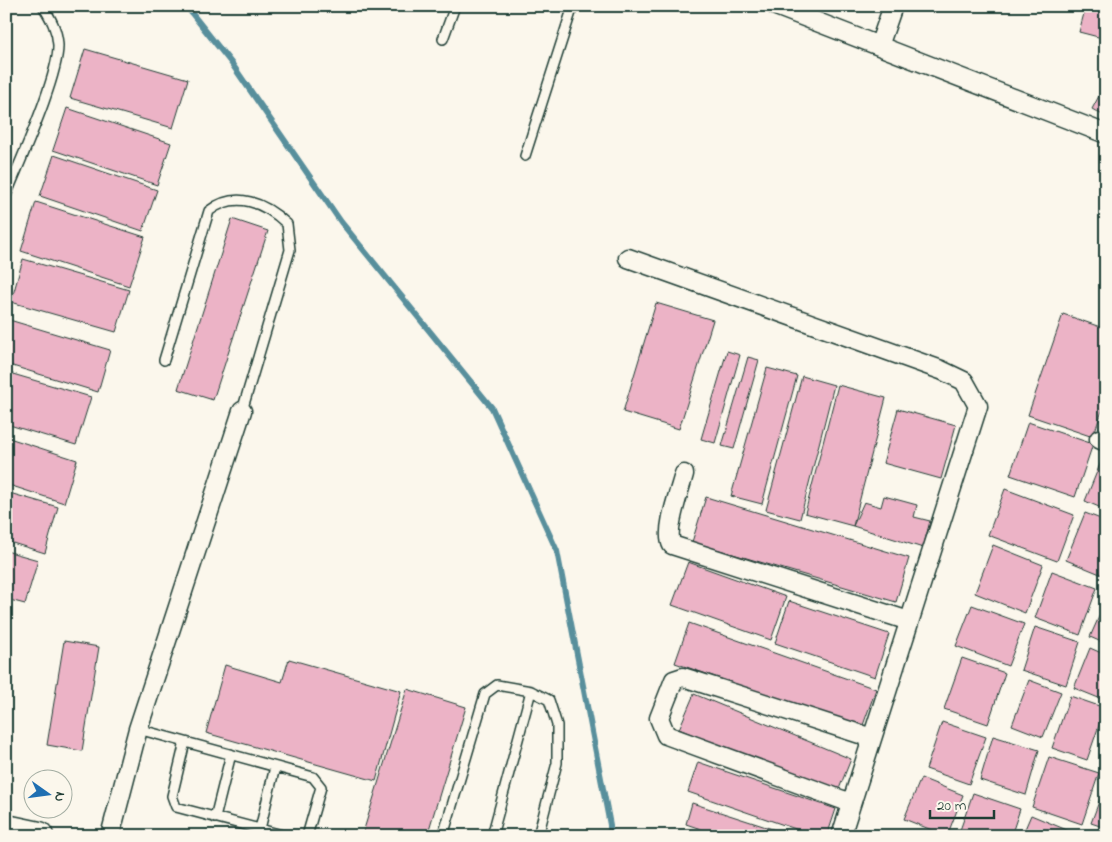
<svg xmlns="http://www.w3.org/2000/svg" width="1112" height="842" font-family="'Indie Flower',sans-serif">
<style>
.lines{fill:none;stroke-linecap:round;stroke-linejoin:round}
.stream{stroke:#598f9c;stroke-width:6}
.building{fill:#ecb3c6;stroke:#1f3d34}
.lane-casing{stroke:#1f3d34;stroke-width:12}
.street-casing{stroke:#1f3d34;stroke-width:21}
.primary-casing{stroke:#1f3d34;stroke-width:31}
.lane{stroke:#fbf7ec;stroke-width:9}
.street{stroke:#fbf7ec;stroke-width:18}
.primary{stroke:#fbf7ec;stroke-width:28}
</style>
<rect width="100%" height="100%" fill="#fbf7ec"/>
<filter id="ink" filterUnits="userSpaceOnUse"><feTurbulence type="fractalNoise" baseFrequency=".02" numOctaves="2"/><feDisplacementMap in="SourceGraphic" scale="10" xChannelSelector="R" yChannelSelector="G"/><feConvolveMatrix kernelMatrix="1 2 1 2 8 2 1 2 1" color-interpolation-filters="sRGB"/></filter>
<g filter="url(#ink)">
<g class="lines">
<path class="stream" d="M186 6 232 64 341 222 492 408 557 551 610 825V836"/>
</g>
<path class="building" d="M1086 6H1106V39L1079 32Z
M85 49 188 79 173 128 70 98Z
M1106 83V117L1092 109Z
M67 108 171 143 157 185 53 150Z
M54 155 157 190 143 231 40 196Z
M36 202 145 237 129 286 21 251Z
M232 219 268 231 213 400 178 389Z
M23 259 129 290 116 332 11 302Z
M656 303 713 320 679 429 623 412Z
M1063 314 1106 329V399L1093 437 1028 415Z
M6 319 110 350 98 392 6 364Z
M727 351 740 355 715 443 701 439Z
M748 357 759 360 734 449 722 446Z
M767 368 797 376 762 504 731 496Z
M6 372 91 397 76 445 6 424Z
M802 376 834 385 800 519 766 510Z
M838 385 886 398 853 526 805 513Z
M898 409 956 425 941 479 883 463Z
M1028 422 1093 444 1075 497 1010 475Z
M6 437 77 460 64 503 6 484Z
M1103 457 1106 458V510L1085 501Z
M1005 489 1074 515 1057 561 988 535Z
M6 492 58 507 45 553 6 541Z
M884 496 917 505 914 517 930 521 923 548 853 526 864 502 881 507Z
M706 497 909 558 896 602 692 542Z
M1085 513 1106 521 1105 576 1066 560Z
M993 545 1043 565 1025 613 975 593Z
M6 551 38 560 25 604 6 599Z
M688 562 786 597 771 640 672 605Z
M1052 571 1097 588 1080 635 1035 618Z
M789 601 889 634 875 677 775 643Z
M1106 601V644L1090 637Z
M972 605 1024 624 1008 666 956 646Z
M689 623 876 689 862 728 675 663Z
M1035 627 1080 642 1066 685 1021 670Z
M64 641 99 647 82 751 47 745Z
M1090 648 1106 655V701L1074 688Z
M962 658 1005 673 988 724 944 709Z
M289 659 401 691 376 781 206 733 225 665 282 682Z
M1029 680 1061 692 1043 737 1012 725Z
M407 689 466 707 427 836H362Z
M694 694 851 759 837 794 679 729Z
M1070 696 1105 708 1087 760 1052 748Z
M942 722 986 737 969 784 926 769Z
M993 736 1039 750 1026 795 980 780Z
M1049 757 1099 773 1082 824 1032 807Z
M698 762 836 809 827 836H816L688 792Z
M921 778 963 795 947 836 904 819Z
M1106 783V828L1091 823Z
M973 793 1020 809 1011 836H958Z
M692 803 794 836H721L686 824Z
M1031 815 1081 836H1022Z"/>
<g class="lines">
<defs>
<path id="lane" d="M443 39 455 6
M525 156 573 6
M6 196C19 163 59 76 58 45 57 29 51 19 43 6
M164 360 209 211C236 190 265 203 287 224L290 250 242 411
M138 729 313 777 321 787 307 836
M185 742 172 796 176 807 286 836
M215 818 231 754
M260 829 275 767
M443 836 485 694 497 685 531 691
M492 836 531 691 549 700 557 725V763L538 836"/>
<path id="street" d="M776 6 1106 134
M879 46 893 6
M628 258 941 370 964 381 978 406 841 836
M1099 439 1106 442
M684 474C680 490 664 531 672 545L909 621
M851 803 666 735 659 718 674 680 683 677 872 738
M110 836 138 729 242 411"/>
<path id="primary" d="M6 829 39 836"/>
</defs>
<use href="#lane" class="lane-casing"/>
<use href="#street" class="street-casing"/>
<use href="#primary" class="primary-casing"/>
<use href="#lane" class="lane"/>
<use href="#street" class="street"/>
<use href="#primary" class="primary"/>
</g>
</g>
<rect width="1112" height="842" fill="none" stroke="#fbf7ec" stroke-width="25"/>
<rect x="12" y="12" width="1087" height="817" fill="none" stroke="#1f3d34" stroke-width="2" filter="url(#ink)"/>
<g transform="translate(48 794) rotate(104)"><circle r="24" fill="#fbf7ec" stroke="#a3ada2"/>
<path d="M0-4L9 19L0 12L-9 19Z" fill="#1f6fb2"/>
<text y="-8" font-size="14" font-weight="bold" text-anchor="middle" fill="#1f3d34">N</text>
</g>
<path d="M930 810v8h64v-8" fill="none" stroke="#1f3d34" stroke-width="2.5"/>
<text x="937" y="810" font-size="15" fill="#1f3d34" stroke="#fbf7ec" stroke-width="4" paint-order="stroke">20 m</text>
</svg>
